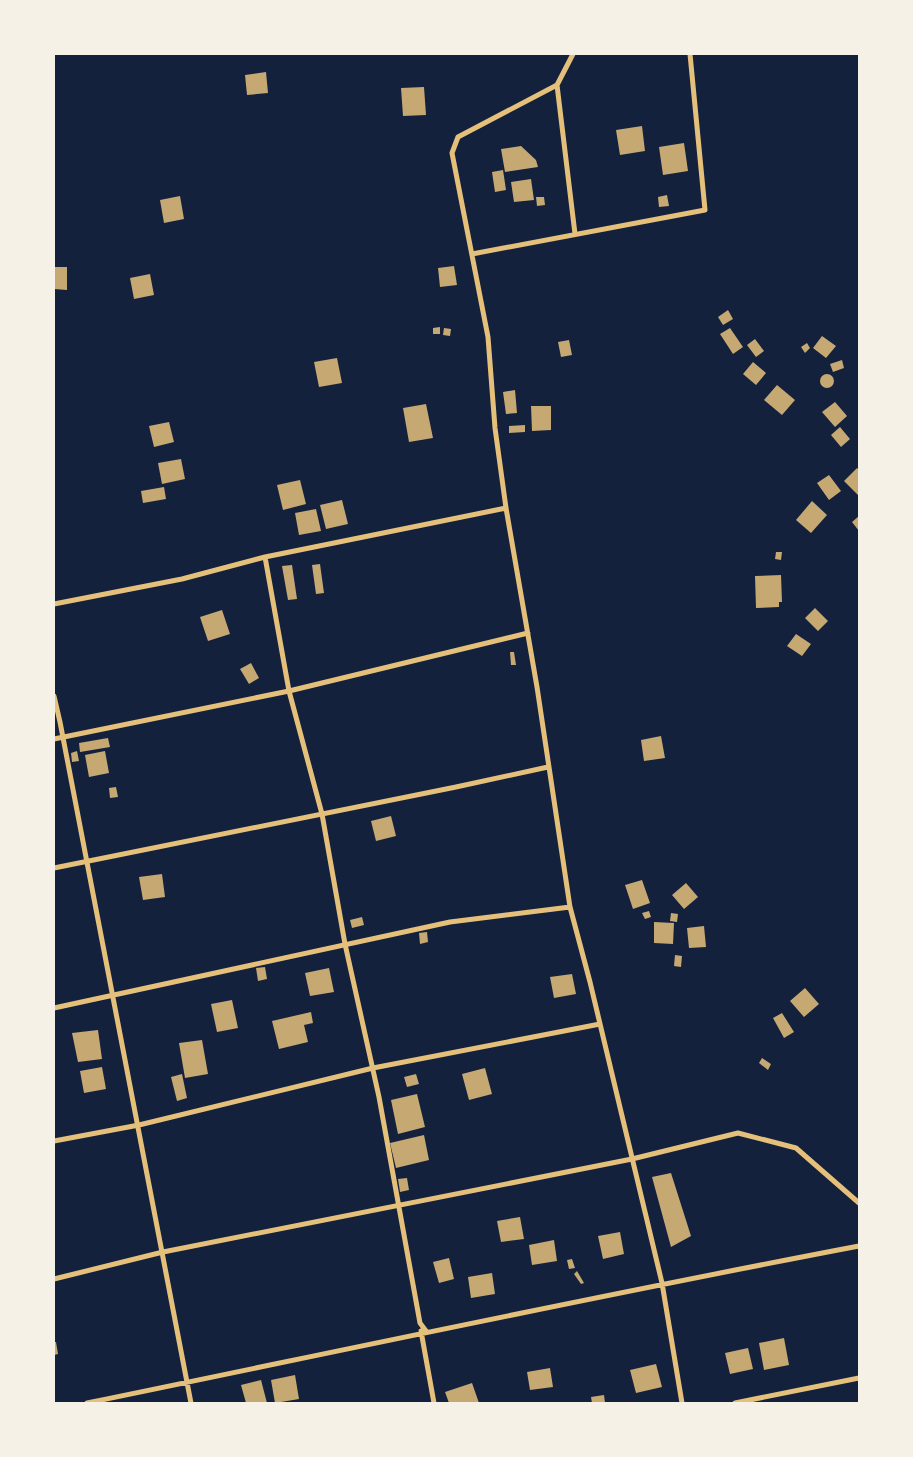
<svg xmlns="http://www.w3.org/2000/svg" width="913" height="1457" font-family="'PT Sans',sans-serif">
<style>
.building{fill:#c6a872}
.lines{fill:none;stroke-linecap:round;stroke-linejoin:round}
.minor{stroke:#e5c07b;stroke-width:5}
</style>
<rect width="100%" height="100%" fill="#14213d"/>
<path class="building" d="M266 72 268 93 247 95 245 75Z
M424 87 426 115 403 116 401 88Z
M642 126 645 151 620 155 616 130Z
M684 143 688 171 663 175 659 147Z
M521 146 536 160 538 167 505 172 501 149Z
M503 170 506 190 495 192 492 172Z
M531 179 534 200 514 202 511 182Z
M667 195 669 206 659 207 658 197Z
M180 196 184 219 164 223 160 200Z
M536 197H544L545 205 537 206Z
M454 266 457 285 440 287 438 268Z
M54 267H67V290L54 289Z
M150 274 154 295 134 299 130 278Z
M728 310 733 319 723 325 718 317Z
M440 327V334H433V328Z
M444 328 451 329 450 336 443 335Z
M730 328 743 347 733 354 720 334Z
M822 336 836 346 826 358 813 348Z
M755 339 764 351 756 357 747 345Z
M569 340 572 355 561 357 558 342Z
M807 343 810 348 805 353 801 347Z
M337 358 342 383 319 387 314 362Z
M842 360 844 368 833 372 830 364Z
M753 362 766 373 756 385 743 374Z
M820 381a7 7 0 1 1 14 0a7 7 0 1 1-14 0Z
M777 385 795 400 782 415 764 400Z
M515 390 517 413 506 414 503 392Z
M835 402 847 416 835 427 822 412Z
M426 404 433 438 409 442 403 408Z
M531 406H551V430L532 431Z
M169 422 174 442 154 447 149 426Z
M525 425V432L509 433V426Z
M840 427 850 439 841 447 831 435Z
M181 459 185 479 162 484 158 463Z
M857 468 859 470V496L844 481Z
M829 475 841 491 829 500 817 483Z
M300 480 306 504 283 510 277 485Z
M164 487 166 499 143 503 141 491Z
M342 500 348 524 326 529 320 505Z
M812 501 827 515 811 533 796 520Z
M316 509 321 531 299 535 295 513Z
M859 516V531L852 522Z
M776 552H782L781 560 775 559Z
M320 564 324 593 316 594 312 565Z
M292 565 297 599 288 600 282 566Z
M781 575 782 602H779V607L756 608 755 576Z
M815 608 828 621 818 631 805 618Z
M222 610 230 634 208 641 200 617Z
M796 634 811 644 802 656 787 646Z
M510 652H514L516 665H511Z
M251 663 259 678 249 684 240 669Z
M661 736 665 758 644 761 641 740Z
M108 738 110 747 80 752 79 743Z
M77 751 79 761 72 762 71 753Z
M105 751 109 773 89 777 85 755Z
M116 787 118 797 110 798 109 788Z
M391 816 396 836 376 841 371 821Z
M162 874 165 897 143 900 139 877Z
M642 880 650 903 633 909 625 885Z
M686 883 698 897 684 909 672 895Z
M649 911 651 917 645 919 642 913Z
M671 913 678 914 677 922 670 921Z
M362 917 364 925 352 928 350 920Z
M654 922 674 923 673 944 654 943Z
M704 926 706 947 689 948 687 928Z
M427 932 428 942 420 944 419 933Z
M675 955 682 956 681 967 674 966Z
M265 967 267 979 258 981 256 968Z
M329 968 334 992 310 996 305 973Z
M572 974 576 994 554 998 550 977Z
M805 988 819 1004 804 1017 790 1001Z
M232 1000 238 1028 217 1032 211 1004Z
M311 1012 313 1023 304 1025 308 1042 279 1049 272 1021Z
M782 1013 794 1032 784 1038 773 1018Z
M98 1030 102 1059 78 1062 72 1033Z
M202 1040 208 1074 185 1078 179 1043Z
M762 1058 771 1064 768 1070 759 1063Z
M102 1067 106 1089 84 1093 80 1071Z
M485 1068 492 1094 469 1100 462 1074Z
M182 1074 187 1098 177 1101 171 1077Z
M416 1074 419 1084 407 1087 404 1077Z
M417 1094 425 1127 398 1134 391 1100Z
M424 1135 429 1160 396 1168 390 1143Z
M671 1173 691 1236 671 1247 652 1177Z
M407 1178 409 1190 400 1192 398 1179Z
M520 1217 524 1239 501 1242 497 1221Z
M620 1232 624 1254 603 1259 598 1236Z
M554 1240 557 1261 532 1265 529 1245Z
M449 1258 454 1279 439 1283 433 1262Z
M572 1259 575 1268 569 1269 567 1260Z
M577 1271 584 1283 581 1284 574 1274Z
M492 1273 495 1294 471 1298 468 1277Z
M784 1338 789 1365 764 1370 759 1343Z
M54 1342H56L58 1354 54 1355Z
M748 1348 753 1369 730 1374 725 1353Z
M656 1364 662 1387 636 1393 630 1370Z
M550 1368 553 1387 530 1390 527 1372Z
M295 1375 299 1399 275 1403 271 1380Z
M261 1380 267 1403H246L241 1385Z
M472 1383 479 1403H449L445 1392Z
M604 1395 605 1403H592L591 1397Z"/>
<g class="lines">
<path class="minor" d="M573 54 557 85 458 137 452 153 488 337 495 428 506 508 537 687 570 907 590 982 662 1283 682 1403
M557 85 575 234
M472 254 705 210 690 54
M265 557 506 508
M54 604 182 579 265 557 289 691 322 814 345 944 379 1097 420 1323 426 1331
M54 696 60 722 191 1403
M54 739 289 691 528 633
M54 868 456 787 548 767
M54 1008 450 922 570 907
M54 1141 139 1125 373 1068 600 1024
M54 1279 163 1252 632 1159 738 1133 796 1148 859 1203
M421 1331 434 1403
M87 1403C344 1350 601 1295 859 1246
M735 1403 859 1378"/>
</g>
<rect width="913" height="1457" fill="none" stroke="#f6f1e7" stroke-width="110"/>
</svg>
